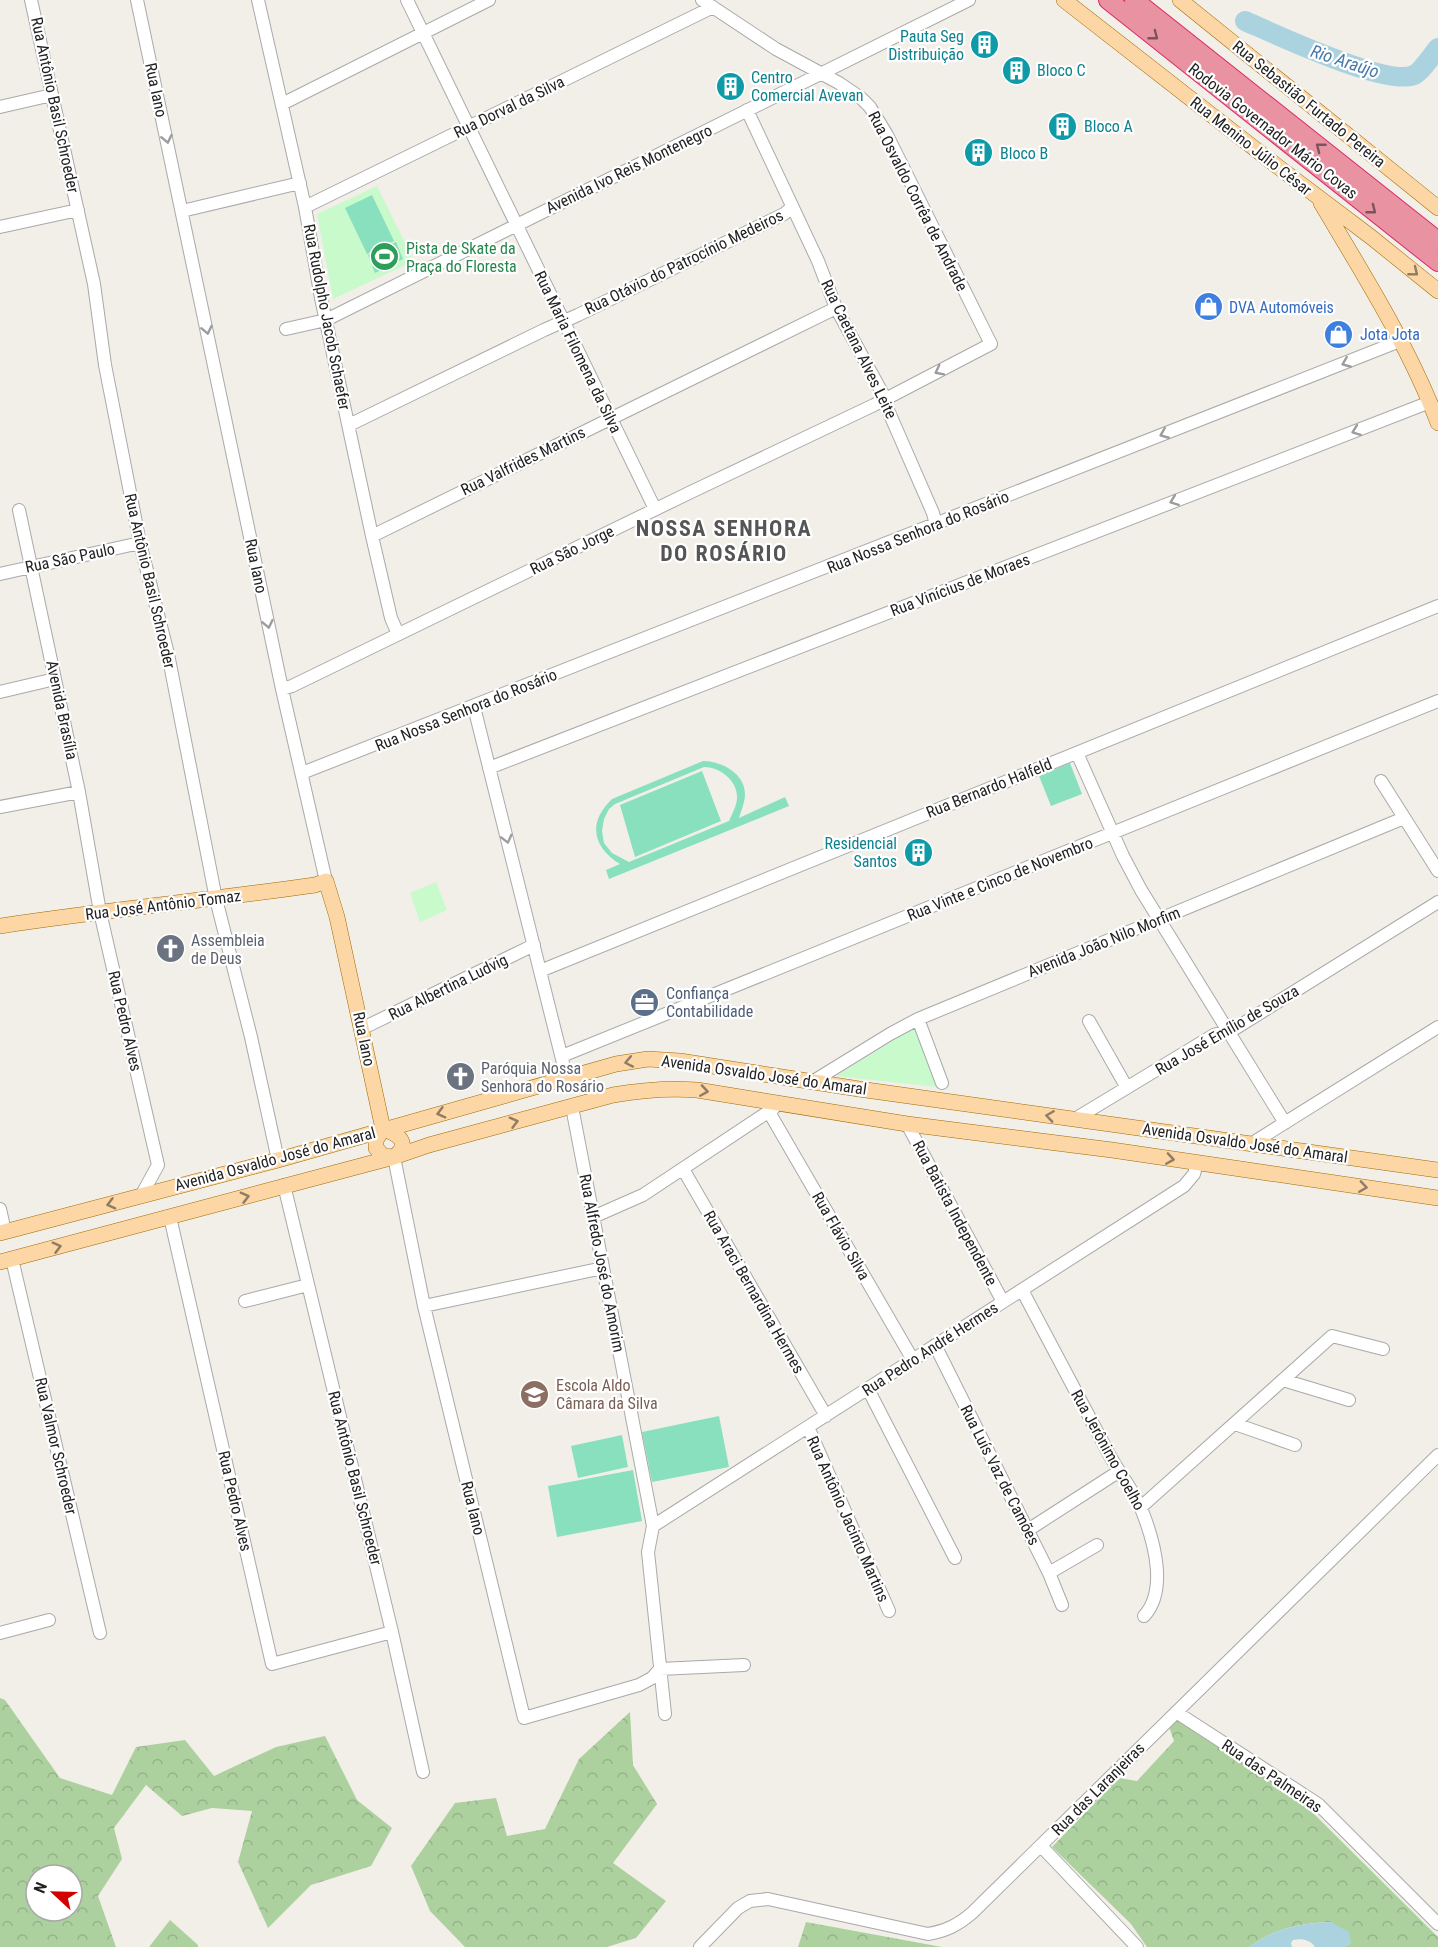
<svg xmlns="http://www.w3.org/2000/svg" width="1438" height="1947" font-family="'Roboto Condensed',sans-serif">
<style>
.forest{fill:url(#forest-crowns);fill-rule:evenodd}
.park{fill:#c8facc}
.pitch{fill:#88e0be;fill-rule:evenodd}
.water{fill:#aad3df}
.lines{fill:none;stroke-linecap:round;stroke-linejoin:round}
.river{stroke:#aad3df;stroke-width:20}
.minor-casing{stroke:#a9a9a9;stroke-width:14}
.major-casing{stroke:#a06b00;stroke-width:16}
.highway-casing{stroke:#dc2a67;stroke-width:20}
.minor{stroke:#fff;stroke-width:12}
.major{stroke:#fcd6a4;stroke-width:15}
.highway{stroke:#e892a2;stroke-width:18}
.oneway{stroke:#7b545c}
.oneway2{stroke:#9c9c9c}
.oneway3{stroke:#8f7c63}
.labels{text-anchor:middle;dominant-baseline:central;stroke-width:4.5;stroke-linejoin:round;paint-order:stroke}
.culture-label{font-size:16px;fill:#0d838f;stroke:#fff;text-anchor:start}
.street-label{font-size:16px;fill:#222;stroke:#fff}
.leisure-label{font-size:16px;fill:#27864d;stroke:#fff;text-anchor:start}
.shop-label{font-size:16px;fill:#366cbe;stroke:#fff;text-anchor:start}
.worship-label{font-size:16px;fill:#5b616d;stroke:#fff;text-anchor:start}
.service-label{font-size:16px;fill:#4e5e75;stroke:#fff;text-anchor:start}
.education-label{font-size:16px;fill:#785e54;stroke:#fff;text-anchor:start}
.water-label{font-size:18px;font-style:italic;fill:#4a7aab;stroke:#fff}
.district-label{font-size:22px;font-weight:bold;letter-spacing:1.5px;fill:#555;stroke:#fff}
</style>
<defs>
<pattern id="forest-crowns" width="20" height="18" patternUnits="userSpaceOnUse" patternTransform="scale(1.5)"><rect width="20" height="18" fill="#add19e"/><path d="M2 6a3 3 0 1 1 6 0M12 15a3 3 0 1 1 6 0" fill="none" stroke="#95b388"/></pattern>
</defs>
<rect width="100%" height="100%" fill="#f2efe9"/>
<path class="forest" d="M0 1698 5 1700 60 1778 112 1795 136 1747 185 1740 214 1776 276 1747 325 1736 357 1800 392 1828 371 1866 311 1885 268 1928 238 1862 252 1811 212 1808 182 1816 146 1785 114 1828 122 1859 98 1896 116 1947H0ZM36 1875H72V1911H36Z
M630 1712 633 1765 657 1804 613 1863 666 1901 636 1938 607 1947H465L430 1911 411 1866 455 1803 496 1798 507 1836 545 1829 579 1759Z
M1179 1718 1302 1802 1438 1937V1947H1343L1351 1943 1331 1922C1301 1923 1273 1929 1249 1947H1147L1131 1924 1052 1847 1119 1778 1137 1781 1174 1741 1169 1727Z
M170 1920 198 1945V1947H149Z
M806 1922 942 1947H798Z"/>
<path class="park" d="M377 186 414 261 333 299 317 214Z
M436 882 447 910 420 922 410 893Z
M915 1027 937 1087 836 1076Z"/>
<path class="pitch" d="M372 195 394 241 367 254 345 208Z
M396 242 403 259 375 273 368 255Z
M703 761C722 761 745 774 745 794 745 802 741 811 739 818L785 797 789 806 609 879 606 870 620 864C593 847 587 823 612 799ZM704 767C720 767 738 781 737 798 737 805 732 814 729 821L629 862 612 853 604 843 602 831 604 819 609 809 615 804Z
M1070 763 1082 794 1051 806 1039 776Z
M702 771 721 821 635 857 620 805Z
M719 1416 729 1467 652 1482 642 1432Z
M622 1435 628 1467 578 1478 571 1446Z
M633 1470 642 1521 557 1537 548 1486Z"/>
<path class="water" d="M1331 1922 1349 1932 1351 1943 1343 1947H1315C1311 1940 1301 1938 1293 1940L1291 1943 1292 1947H1249C1273 1929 1301 1923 1331 1922Z"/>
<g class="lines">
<path class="river" d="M1245 21C1275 34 1387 87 1414 75 1421 72 1433 54 1438 48"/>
<defs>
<path id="minor" d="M31 0 94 284 105 365 140 543 168 654 216 899 251 1037 278 1160
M137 0 282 689 326 881
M258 0 305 207 321 298 372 536 391 618 398 634
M407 0 655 509
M282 104 489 0
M0 107 52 95
M747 110 818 261 836 308 885 398 888 410 933 513 936 525
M305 207 713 7
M182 211 300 183
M0 227 78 210
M286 329 326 320 348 309 969 0
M349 425 544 330 578 315 784 214 791 208
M19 510 79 792 100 912 158 1165 141 1196
M372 536 836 308
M0 574 140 543
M282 689 292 686 691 492 874 405 991 344 887 135 870 107 861 98 839 83 776 49 702 0
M0 692 55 679
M474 707 567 1079
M1077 753 1123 856 1141 890 1285 1123
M489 768 1430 402
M302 773 1400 341
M1381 781 1438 871
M0 807 79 792
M540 971 1438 606
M918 1019 942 1083
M1089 1021 1127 1088
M361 1029 534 945
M562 1056 1438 701
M812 1082 890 1034 918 1019 1404 818
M572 1107 653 1526 648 1552 665 1714
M769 1112 913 1360
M1075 1119 1214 1035 1236 1028 1438 902
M907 1124 1003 1302
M1251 1144 1438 1027
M394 1157 424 1306 524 1718 639 1685 652 1678 660 1669 744 1665
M683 1169 826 1416
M284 1185 392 1632 423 1772
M0 1209 5 1231
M170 1217 272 1664 392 1632
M593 1217 643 1195 774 1108
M12 1259 100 1633
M1022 1290C1051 1345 1081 1401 1110 1456 1121 1476 1137 1495 1144 1516 1155 1545 1167 1591 1144 1616
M245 1301 308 1285
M424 1306 603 1268
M935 1345 1049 1573 1062 1605
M1283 1380 1349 1400
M868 1389 955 1558
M1235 1424 1295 1445
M808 1427 889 1611
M1141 1507 1332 1336 1383 1349
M653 1526 1184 1186 1194 1174 1197 1163
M1028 1530 1118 1472
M1049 1573 1097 1545
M0 1633 49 1620
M1176 1712 1318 1804 1438 1924
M1041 1846 1137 1947
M700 1947 738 1908 750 1901 768 1899 928 1934C946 1931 958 1925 972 1913L1438 1455"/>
<path id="major" d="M1064 0 1277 166 1371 237 1438 291
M1180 0 1438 208
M1321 203C1363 274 1409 346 1438 423
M0 926C105 910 210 900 315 885L326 881 337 917 383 1129
M383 1129C399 1134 411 1143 394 1157L383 1156 376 1148V1140Z
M0 1233 278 1160 616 1064 648 1059 680 1061 859 1089 1438 1170
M0 1262 394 1157 429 1145 613 1095C642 1090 668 1088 697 1090L907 1124 1112 1150 1438 1198"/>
<path id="highway" d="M1108 0 1438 262
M1134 0 1438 241"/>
</defs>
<use href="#minor" class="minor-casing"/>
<use href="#major" class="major-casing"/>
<use href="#highway" class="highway-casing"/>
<use href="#minor" class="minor"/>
<use href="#major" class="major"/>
<use href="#highway" class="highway"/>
</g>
<defs><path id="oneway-chevron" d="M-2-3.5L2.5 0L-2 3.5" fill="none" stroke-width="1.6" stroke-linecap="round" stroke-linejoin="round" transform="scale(1.5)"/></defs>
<g class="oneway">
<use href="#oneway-chevron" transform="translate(1154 36) rotate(38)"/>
<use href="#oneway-chevron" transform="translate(1320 147) rotate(-142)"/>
<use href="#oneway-chevron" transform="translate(1372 210) rotate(38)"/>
</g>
<g class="oneway2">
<use href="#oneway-chevron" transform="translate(167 139) rotate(78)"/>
<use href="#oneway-chevron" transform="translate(207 330) rotate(78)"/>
<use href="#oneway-chevron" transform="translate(1346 363) rotate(158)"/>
<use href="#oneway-chevron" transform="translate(939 371) rotate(153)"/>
<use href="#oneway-chevron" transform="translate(1356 431) rotate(159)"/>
<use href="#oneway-chevron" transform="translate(1164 434) rotate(158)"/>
<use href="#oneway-chevron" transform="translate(1174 501) rotate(159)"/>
<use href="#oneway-chevron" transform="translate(268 624) rotate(78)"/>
<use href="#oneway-chevron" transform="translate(507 839) rotate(76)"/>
</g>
<g class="oneway3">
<use href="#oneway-chevron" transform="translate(1414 272) rotate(39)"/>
<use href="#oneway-chevron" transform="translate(629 1062) rotate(169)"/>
<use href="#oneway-chevron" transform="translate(704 1091) rotate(9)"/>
<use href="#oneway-chevron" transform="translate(441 1113) rotate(165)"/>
<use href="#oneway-chevron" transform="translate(1050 1116) rotate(-172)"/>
<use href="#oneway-chevron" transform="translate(514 1122) rotate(-15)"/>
<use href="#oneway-chevron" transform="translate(1170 1159) rotate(9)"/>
<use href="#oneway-chevron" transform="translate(1363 1187) rotate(8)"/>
<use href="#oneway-chevron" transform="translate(245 1197) rotate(-15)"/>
<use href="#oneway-chevron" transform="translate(111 1204) rotate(165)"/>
<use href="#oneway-chevron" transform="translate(57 1247) rotate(-15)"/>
</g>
<defs>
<symbol id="building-disc" viewBox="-11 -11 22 22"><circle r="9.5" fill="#0f9aa8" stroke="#fff"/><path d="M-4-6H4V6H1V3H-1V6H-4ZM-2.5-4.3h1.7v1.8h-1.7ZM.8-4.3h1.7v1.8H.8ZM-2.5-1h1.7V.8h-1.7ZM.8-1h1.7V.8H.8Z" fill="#fff"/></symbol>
<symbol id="stadium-disc" viewBox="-11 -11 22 22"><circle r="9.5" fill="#2e9e5b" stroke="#fff"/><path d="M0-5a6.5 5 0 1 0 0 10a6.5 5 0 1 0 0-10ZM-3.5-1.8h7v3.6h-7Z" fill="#fff"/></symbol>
<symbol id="shop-disc" viewBox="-11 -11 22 22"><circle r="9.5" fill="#3f7fe0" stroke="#fff"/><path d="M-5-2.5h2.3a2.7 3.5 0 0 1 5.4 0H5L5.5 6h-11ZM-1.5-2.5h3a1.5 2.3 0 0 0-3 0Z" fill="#fff"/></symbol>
<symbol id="church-disc" viewBox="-11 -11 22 22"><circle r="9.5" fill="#6b7280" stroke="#fff"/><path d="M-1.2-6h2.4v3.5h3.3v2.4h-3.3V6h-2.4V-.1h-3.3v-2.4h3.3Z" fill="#fff"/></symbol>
<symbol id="office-disc" viewBox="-11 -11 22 22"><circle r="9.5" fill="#5c6f8a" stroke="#fff"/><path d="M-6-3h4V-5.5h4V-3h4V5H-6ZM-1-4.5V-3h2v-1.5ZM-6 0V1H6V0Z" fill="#fff"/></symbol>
<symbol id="school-disc" viewBox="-11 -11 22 22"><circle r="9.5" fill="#8d6e63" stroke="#fff"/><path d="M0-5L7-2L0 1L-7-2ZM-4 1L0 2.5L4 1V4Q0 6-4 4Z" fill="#fff"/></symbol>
</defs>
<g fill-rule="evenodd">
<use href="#building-disc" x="968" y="28" width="33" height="33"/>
<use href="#building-disc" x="1000" y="54" width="33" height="33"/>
<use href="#building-disc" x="714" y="70" width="33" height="33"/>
<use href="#building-disc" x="1046" y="110" width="33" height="33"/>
<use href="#building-disc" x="962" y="136" width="33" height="33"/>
<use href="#stadium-disc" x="368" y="240" width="33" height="33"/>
<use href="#shop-disc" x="1192" y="290" width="33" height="33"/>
<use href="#shop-disc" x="1322" y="318" width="33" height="33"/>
<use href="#building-disc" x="902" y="836" width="33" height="33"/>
<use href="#church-disc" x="154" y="932" width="33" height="33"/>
<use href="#office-disc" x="628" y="986" width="33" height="33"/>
<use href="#church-disc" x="444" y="1060" width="33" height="33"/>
<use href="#school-disc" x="518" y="1378" width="33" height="33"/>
</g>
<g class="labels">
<g class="culture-label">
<text x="964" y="36" text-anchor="end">Pauta Seg<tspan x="964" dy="18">Distribuição</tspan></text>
<text x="1037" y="70">Bloco C</text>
<text x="751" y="77">Centro<tspan x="751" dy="18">Comercial Avevan</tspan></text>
<text x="1084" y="126">Bloco A</text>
<text x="1000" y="153">Bloco B</text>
<text x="897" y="843" text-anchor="end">Residencial<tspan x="897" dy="18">Santos</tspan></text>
</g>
<g class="street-label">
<text transform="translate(156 90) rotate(78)">Rua Iano</text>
<text transform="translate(1309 104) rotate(39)">Rua Sebastião Furtado Pereira</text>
<text transform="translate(55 105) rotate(78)">Rua Antônio Basil Schroeder</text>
<text transform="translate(509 107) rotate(-26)">Rua Dorval da Silva</text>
<text transform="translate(1273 131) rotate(38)">Rodovia Governador Mário Covas</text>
<text transform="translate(1251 146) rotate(38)">Rua Menino Júlio César</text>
<text transform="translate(629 169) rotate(-26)">Avenida Ivo Reis Montenegro</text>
<text transform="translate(918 201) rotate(63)">Rua Osvaldo Corrêa de Andrade</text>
<text transform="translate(684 262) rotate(-26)">Rua Otávio do Patrocínio Medeiros</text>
<text transform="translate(327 317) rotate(79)">Rua Rudolpho Jacob Schaefer</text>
<text transform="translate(859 349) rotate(64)">Rua Caetana Alves Leite</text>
<text transform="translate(578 352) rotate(64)">Rua Maria Filomena da Silva</text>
<text transform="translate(523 461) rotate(-26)">Rua Valfrides Martins</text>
<text transform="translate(918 532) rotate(-22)">Rua Nossa Senhora do Rosário</text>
<text transform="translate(572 550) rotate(-26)">Rua São Jorge</text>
<text transform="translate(70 558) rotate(-12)">Rua São Paulo</text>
<text transform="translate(256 566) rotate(78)">Rua Iano</text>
<text transform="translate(150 581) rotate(77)">Rua Antônio Basil Schroeder</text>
<text transform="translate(960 585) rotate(-21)">Rua Vinícius de Moraes</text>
<text transform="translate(62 710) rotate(78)">Avenida Brasília</text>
<text transform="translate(466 710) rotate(-22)">Rua Nossa Senhora do Rosário</text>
<text transform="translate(989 788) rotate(-22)">Rua Bernardo Halfeld</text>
<text transform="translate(1000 879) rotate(-22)">Rua Vinte e Cinco de Novembro</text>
<text transform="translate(163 905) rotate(-7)">Rua José Antônio Tomaz</text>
<text transform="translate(1104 942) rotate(-22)">Avenida João Nilo Morfim</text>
<text transform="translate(448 987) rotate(-26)">Rua Albertina Ludvig</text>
<text transform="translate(125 1021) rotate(77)">Rua Pedro Alves</text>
<text transform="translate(1227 1030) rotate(-30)">Rua José Emílio de Souza</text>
<text transform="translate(364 1039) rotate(78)">Rua Iano</text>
<text transform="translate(764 1075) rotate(8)">Avenida Osvaldo José do Amaral</text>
<text transform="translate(1245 1143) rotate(8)">Avenida Osvaldo José do Amaral</text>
<text transform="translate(275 1159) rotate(-15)">Avenida Osvaldo José do Amaral</text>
<text transform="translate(955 1213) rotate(62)">Rua Batista Independente</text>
<text transform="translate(841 1236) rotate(60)">Rua Flávio Silva</text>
<text transform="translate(602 1263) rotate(79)">Rua Alfredo José do Amorim</text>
<text transform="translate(754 1292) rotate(60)">Rua Araci Bernardina Hermes</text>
<text transform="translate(930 1349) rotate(-33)">Rua Pedro André Hermes</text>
<text transform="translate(56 1446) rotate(77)">Rua Valmor Schroeder</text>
<text transform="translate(1108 1450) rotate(61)">Rua Jerônimo Coelho</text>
<text transform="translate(1000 1475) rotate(63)">Rua Luís Vaz de Camões</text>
<text transform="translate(355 1478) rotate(76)">Rua Antônio Basil Schroeder</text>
<text transform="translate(235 1501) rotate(77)">Rua Pedro Alves</text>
<text transform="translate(473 1508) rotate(76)">Rua Iano</text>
<text transform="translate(848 1519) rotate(66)">Rua Antônio Jacinto Martins</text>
<text transform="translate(1272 1776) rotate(34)">Rua das Palmeiras</text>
<text transform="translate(1098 1789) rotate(-45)">Rua das Laranjeiras</text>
</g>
<g class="leisure-label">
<text x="406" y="248">Pista de Skate da<tspan x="406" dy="18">Praça do Floresta</tspan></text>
</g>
<g class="shop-label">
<text x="1229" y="307">DVA Automóveis</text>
<text x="1360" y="334">Jota Jota</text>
</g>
<g class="worship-label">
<text x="191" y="940">Assembleia<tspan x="191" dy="18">de Deus</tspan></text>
<text x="481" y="1068">Paróquia Nossa<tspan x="481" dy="18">Senhora do Rosário</tspan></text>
</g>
<g class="service-label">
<text x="666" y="993">Confiança<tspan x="666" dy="18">Contabilidade</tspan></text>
</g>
<g class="education-label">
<text x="556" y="1385">Escola Aldo<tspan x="556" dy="18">Câmara da Silva</tspan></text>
</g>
<g class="water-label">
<text transform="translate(1345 61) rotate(18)">Rio Araújo</text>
</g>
<g class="district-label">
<text x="724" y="528">NOSSA SENHORA<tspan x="724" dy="25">DO ROSÁRIO</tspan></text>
</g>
</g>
<g transform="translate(54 1893) rotate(292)"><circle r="28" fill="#ffffff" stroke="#a7a7a7" stroke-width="1.5"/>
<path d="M0-4.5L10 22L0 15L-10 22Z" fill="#d40000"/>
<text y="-9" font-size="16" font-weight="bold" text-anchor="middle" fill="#222222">N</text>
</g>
</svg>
